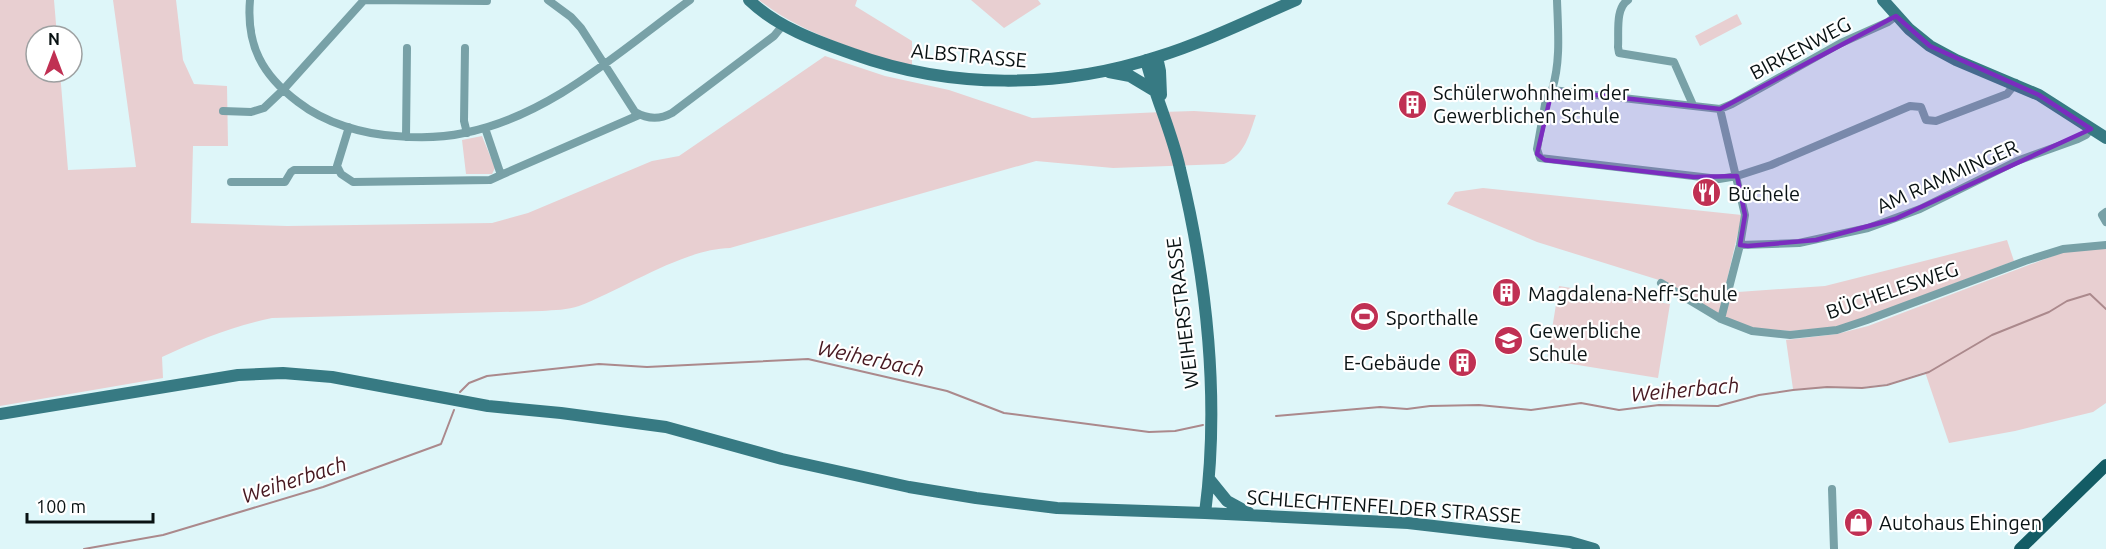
<svg xmlns="http://www.w3.org/2000/svg" width="2106" height="549" font-family="Ubuntu,sans-serif">
<style>
.green{fill:#e8cfd1}
.lines{fill:none;stroke-linecap:round;stroke-linejoin:round}
.stream{stroke:#ab898c;stroke-width:2}
.street{stroke:#78a1a7;stroke-width:8}
.secondary{stroke:#377a83;stroke-width:12}
.primary{stroke:#135c65;stroke-width:12}
.marked{fill:#7b2cbf;fill-opacity:0.2;stroke:#7b2cbf;stroke-width:4.5;stroke-linejoin:round}
.labels{text-anchor:middle;dominant-baseline:central;stroke-width:4.5;stroke-linejoin:round;paint-order:stroke}
.street-label{font-size:20px;fill:#091213;stroke:#fff}
.poi-label{font-size:20px;fill:#091213;stroke:#fff;text-anchor:start}
.water-label{font-size:21px;font-style:italic;fill:#461820;stroke:#fff}
</style>
<rect width="100%" height="100%" fill="#def6f9"/>
<path class="green" d="M0 0H54L57 36H36V72H60L68 170 136 167 113 0H176L183 60 194 84 227 86 228 146H193L191 223 287 226 492 223 528 213 652 161 679 156 825 56 885 76 949 90 1032 118 1162 112 1194 111 1256 115C1249 135 1245 155 1224 164L1113 168 1036 161 730 248C683 249 624 289 579 306 568 310 554 310 542 311L272 318C233 326 198 340 162 357L163 378 0 406Z
M759 0H857L855 6 912 41V68C860 50 803 35 759 0Z
M971 0H1038L1041 4 1004 28Z
M1737 14 1742 24 1700 46 1695 36Z
M482 136 495 168 492 174H466L462 140Z
M1483 188 1742 215 1724 293 1825 286 2007 240 2014 261 1866 317 1836 327 1790 331 1753 328 1719 315 1659 280 1537 242 1447 204 1455 192Z
M2106 247V403L2093 412 2015 431 1949 443 1925 372 1887 384 1863 387 1793 389 1786 340 1837 334 1868 326 2066 251Z
M1559 286 1670 304 1658 378 1547 360Z"/>
<g class="lines">
<path class="stream" d="M460 392 469 383 487 376 599 364 647 367 808 359 947 391 1004 413 1149 432 1175 431 1203 425
M1276 416 1380 407 1407 409 1430 406 1479 405 1531 410 1581 403 1619 410 1659 405 1718 406 1759 395 1793 390 1827 387 1862 388 1887 385 1929 372 1992 335 2049 312 2067 301 2090 294 2106 309
M84 549 163 535 323 487 441 444 454 410"/>
<path class="street" d="M250 0C246 45 262 75 298 102 325 123 362 134 396 136 418 138 441 138 464 133 551 116 621 50 690 0
M364 0 487 1
M548 0 571 17 581 28 635 112C647 119 659 120 672 113L774 36 783 25
M1557 0C1558 30 1561 61 1552 90L1720 109 1732 104 1841 43 1888 22 1896 16
M1628 0C1615 8 1619 33 1618 47L1619 53 1674 62 1693 105
M465 48 464 121 467 133
M1552 90 1546 99 1537 149 1540 158 1719 179 1737 176 1771 165 1910 106 1921 107 1926 120 1936 121 2007 94 2016 83
M1720 109 1745 215 1740 245 1721 319
M223 111 251 112 264 108 283 90 364 0
M349 127 337 166 341 174 353 182 490 180 501 175 485 128
M406 137 407 48
M501 175 639 115
M231 182H285L291 172 294 170H338
M2106 212 2102 215 2106 222
M1740 245 1799 243 1868 228 1920 209 2017 161 2078 139 2086 135 2091 129
M1661 283 1721 319 1752 331 1790 335 1837 330 1867 320 2025 261 2063 249 2106 245
M1832 489 1834 549"/>
<path class="secondary" d="M749 0C777 27 816 41 853 54 950 89 1059 89 1157 57 1205 42 1250 20 1296 0
M1883 0 1909 29 1930 46 1956 60 2039 95 2106 138
M1157 57 1160 71 1161 95
M1146 60C1155 97 1172 132 1180 169 1207 279 1220 401 1205 513
M1109 72 1130 76 1155 91
M0 414 238 375 283 373 332 377 488 406 561 413 666 427 782 459 909 487 976 498 1057 508 1205 513 1408 523 1528 537 1570 542 1594 549
M1210 480 1227 501 1249 513"/>
<path class="primary" d="M2020 549 2106 465"/>
</g>
<path class="marked" d="M1896 16 1930 46 2039 95 2091 129 1895 219 1816 240 1748 246 1740 245 1745 215 1737 176 1694 177 1545 160 1537 154 1552 90 1720 109Z"/>
<defs>
<symbol id="building-disc" viewBox="-11 -11 22 22"><circle r="9.5" fill="#c03053" stroke="#fff"/><path d="M-4-6H4V6H1V3H-1V6H-4ZM-2.5-4.3h1.7v1.8h-1.7ZM.8-4.3h1.7v1.8H.8ZM-2.5-1h1.7V.8h-1.7ZM.8-1h1.7V.8H.8Z" fill="#fff"/></symbol>
<symbol id="restaurant-disc" viewBox="-11 -11 22 22"><circle r="9.5" fill="#c03053" stroke="#fff"/><path d="M-5-6h1v4h1v-4h1v4h1v-4h1v5L-1.5 .5V6h-2V.5L-5-1ZM5-6V6H3V1.5H1.5Q1.5-4 5-6Z" fill="#fff"/></symbol>
<symbol id="stadium-disc" viewBox="-11 -11 22 22"><circle r="9.5" fill="#c03053" stroke="#fff"/><path d="M0-5a6.5 5 0 1 0 0 10a6.5 5 0 1 0 0-10ZM-3.5-1.8h7v3.6h-7Z" fill="#fff"/></symbol>
<symbol id="school-disc" viewBox="-11 -11 22 22"><circle r="9.5" fill="#c03053" stroke="#fff"/><path d="M0-5L7-2L0 1L-7-2ZM-4 1L0 2.5L4 1V4Q0 6-4 4Z" fill="#fff"/></symbol>
<symbol id="shop-disc" viewBox="-11 -11 22 22"><circle r="9.5" fill="#c03053" stroke="#fff"/><path d="M-5-2.5h2.3a2.7 3.5 0 0 1 5.4 0H5L5.5 6h-11ZM-1.5-2.5h3a1.5 2.3 0 0 0-3 0Z" fill="#fff"/></symbol>
</defs>
<g fill-rule="evenodd">
<use href="#building-disc" x="1396" y="88" width="33" height="33"/>
<use href="#restaurant-disc" x="1690" y="176" width="33" height="33"/>
<use href="#building-disc" x="1490" y="276" width="33" height="33"/>
<use href="#stadium-disc" x="1348" y="300" width="33" height="33"/>
<use href="#school-disc" x="1492" y="324" width="33" height="33"/>
<use href="#building-disc" x="1446" y="346" width="33" height="33"/>
<use href="#shop-disc" x="1842" y="506" width="33" height="33"/>
</g>
<g class="labels">
<g class="street-label">
<text transform="translate(1800 48) rotate(-28)">BIRKENWEG</text>
<text transform="translate(969 55) rotate(5)">ALBSTRASSE</text>
<text transform="translate(1947 176) rotate(-24)">AM RAMMINGER</text>
<text transform="translate(1892 290) rotate(-19)">BÜCHELESWEG</text>
<text transform="translate(1182 313) rotate(-97)">WEIHERSTRASSE</text>
<text transform="translate(1384 506) rotate(4)">SCHLECHTENFELDER STRASSE</text>
</g>
<g class="poi-label">
<text x="1433" y="92">Schülerwohnheim der<tspan x="1433" dy="23">Gewerblichen Schule</tspan></text>
<text x="1728" y="193">Büchele</text>
<text x="1528" y="293">Magdalena-Neff-Schule</text>
<text x="1386" y="317">Sporthalle</text>
<text x="1529" y="330">Gewerbliche<tspan x="1529" dy="23">Schule</tspan></text>
<text x="1441" y="362" text-anchor="end">E-Gebäude</text>
<text x="1879" y="522">Autohaus Ehingen</text>
</g>
<g class="water-label">
<text transform="translate(871 358) rotate(12)">Weiherbach</text>
<text transform="translate(1685 389) rotate(-5)">Weiherbach</text>
<text transform="translate(294 479) rotate(-18)">Weiherbach</text>
</g>
</g>
<g transform="translate(54 54)"><circle r="28" fill="#ffffff" stroke="#9da0a1" stroke-width="1.5"/>
<path d="M0-4.5L10 22L0 15L-10 22Z" fill="#c03053"/>
<text y="-9" font-size="16" font-weight="bold" text-anchor="middle" fill="#091213">N</text>
</g>
<path d="M27 513v9h126v-9" fill="none" stroke="#091213" stroke-width="3"/>
<text x="36" y="513" font-size="18" fill="#091213" stroke="#ffffff" stroke-width="4.5" paint-order="stroke">100 m</text>
</svg>
